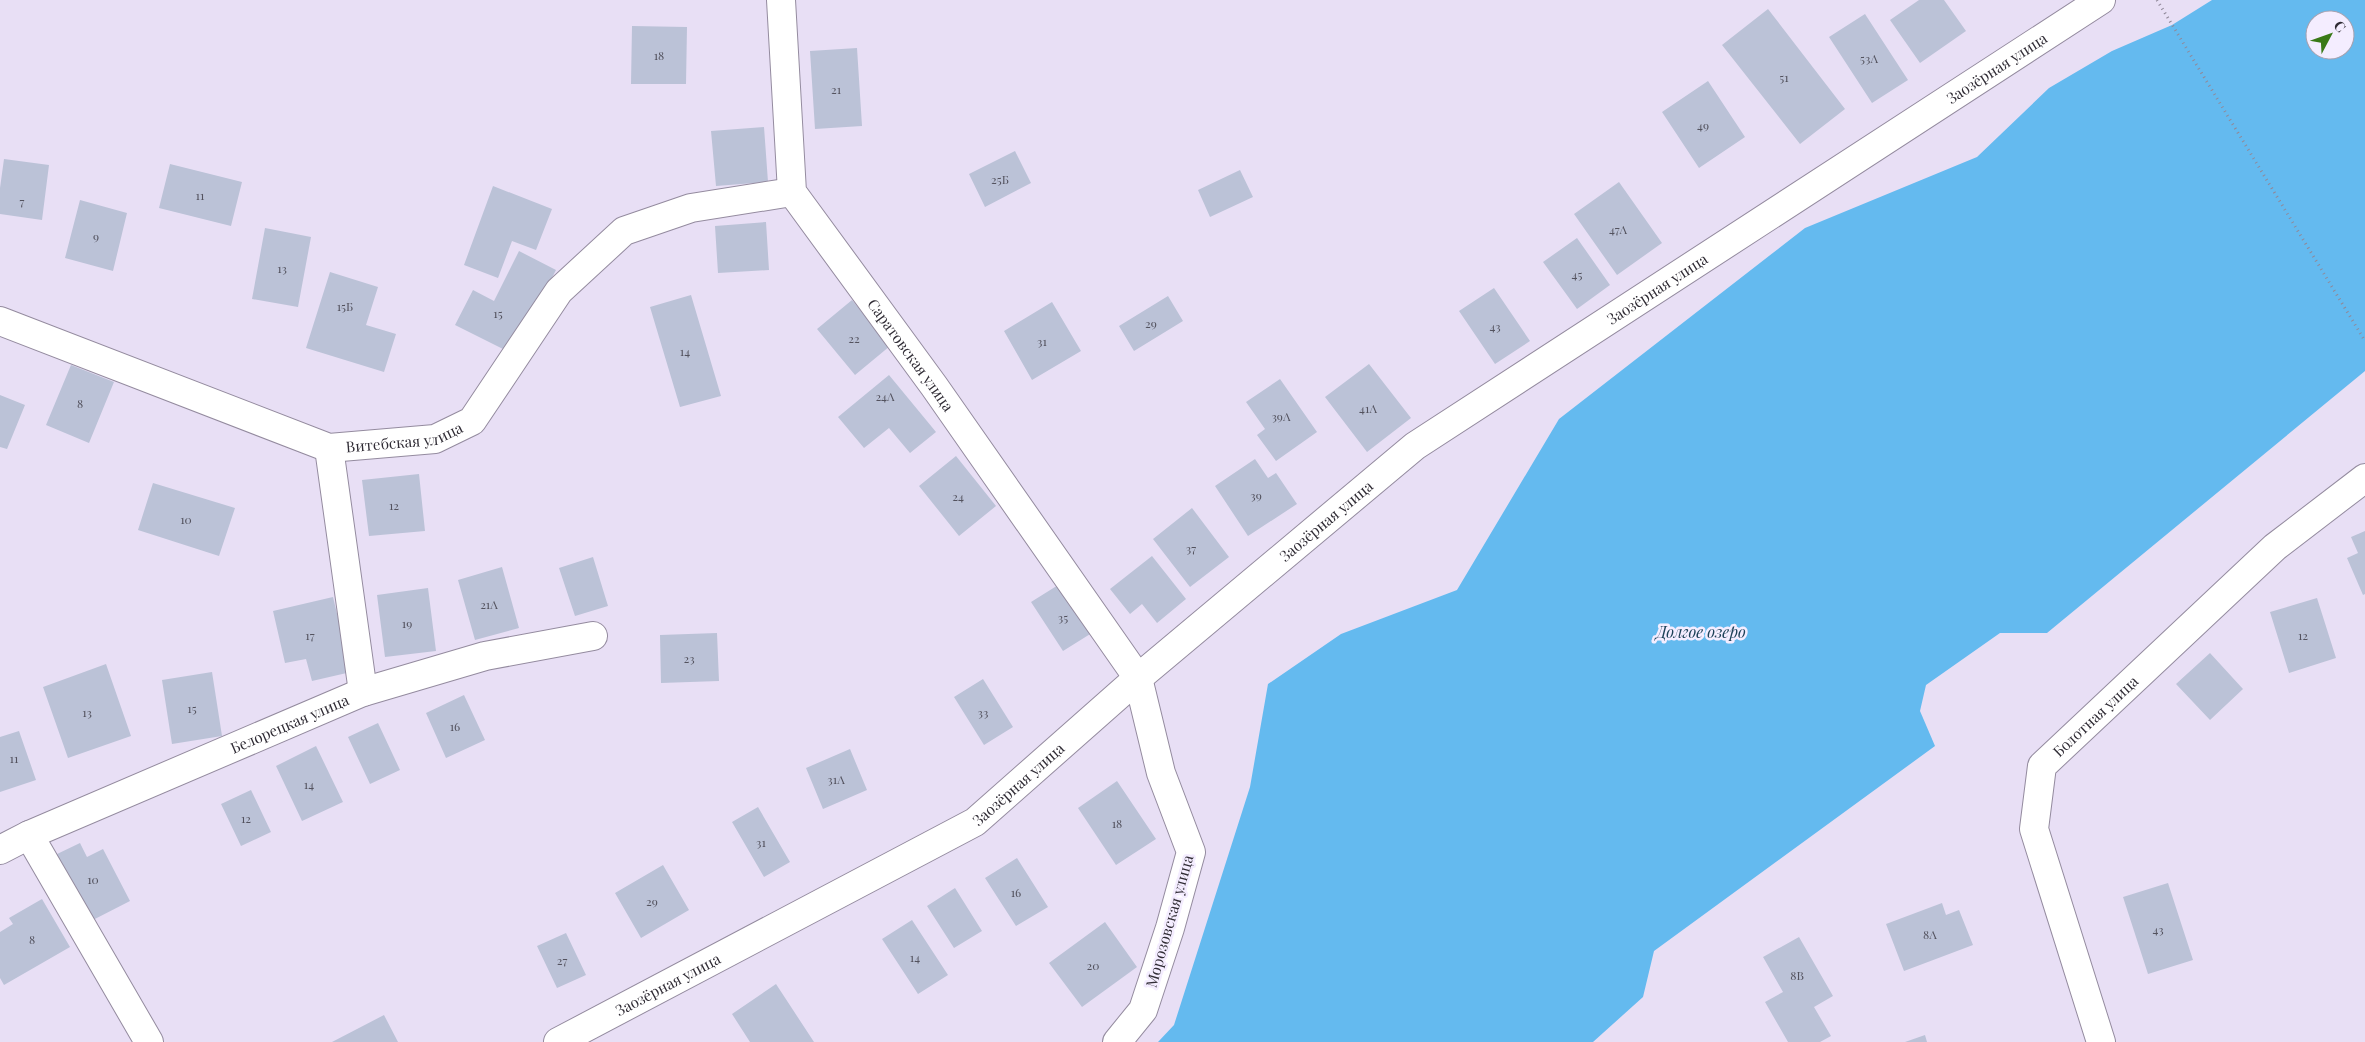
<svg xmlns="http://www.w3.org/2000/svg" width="2365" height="1042" font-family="'Playfair Display',serif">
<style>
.water{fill:#64baef;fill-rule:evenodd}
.building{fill:#bbc2d7}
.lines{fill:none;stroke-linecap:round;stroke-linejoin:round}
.minor-casing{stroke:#948b9f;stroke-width:30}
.path{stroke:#908999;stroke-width:3;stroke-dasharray:1 4;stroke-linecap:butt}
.minor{stroke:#fff;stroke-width:28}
.labels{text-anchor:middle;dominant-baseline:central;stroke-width:5;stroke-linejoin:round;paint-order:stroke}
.number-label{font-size:12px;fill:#53525e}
.street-label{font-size:15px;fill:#302c35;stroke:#f4edff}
.water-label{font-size:16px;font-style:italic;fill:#1d4158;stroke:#f4edff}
</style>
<rect width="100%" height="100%" fill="#e8dff5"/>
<path class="water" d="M2212 0H2365V371L2047 633H2000L1926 685 1920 711 1935 746 1654 951 1643 997 1593 1042H1158L1174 1025 1250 787 1268 684 1341 634 1457 590 1559 419 1805 228 1977 157 2049 88 2112 51 2172 25ZM2315 20H2345V50H2315Z"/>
<path class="building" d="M1919 0H1944L1966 31 1920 63 1890 20Z
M1768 9 1845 109 1800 144 1722 45Z
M1865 14 1908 80 1872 103 1829 37Z
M632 26 687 27 686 84H631Z
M857 48 862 126 815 129 810 51Z
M1708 81 1745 137 1699 168 1662 112Z
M764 127 768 182 716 186 711 131Z
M1015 151 1031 183 985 207 969 174Z
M4 159 49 165 42 220 0 214V188Z
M170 164 242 182 231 226 159 208Z
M1240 170 1253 197 1210 217 1198 190Z
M1619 182 1662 243 1617 275 1574 214Z
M493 186 552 209 536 250 512 241 498 278 464 265Z
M80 200 127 213 113 271 65 258Z
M766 222 769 270 718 273 715 226Z
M265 228 311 237 298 307 252 299Z
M1577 238 1610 285 1577 309 1543 262Z
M519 251 556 270 513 354 455 325 473 290 494 301Z
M330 272 378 287 366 325 396 334 384 372 306 348Z
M1494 288 1530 341 1495 364 1459 311Z
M691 295 721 396 680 407 650 307Z
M1168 296 1183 321 1134 351 1119 326Z
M852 300 890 346 855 375 817 329Z
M1052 302 1081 351 1032 380 1004 331Z
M1369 364 1411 418 1367 452 1325 397Z
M71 365 114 382 89 443 46 425Z
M889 375 936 432 910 453 889 428 864 448 838 417Z
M1280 379 1317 432 1276 461 1257 435 1265 429 1246 402Z
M0 395 25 405 7 449 0 447Z
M956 456 996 506 959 536 919 486Z
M1255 459 1268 478 1276 473 1297 504 1248 536 1215 486Z
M419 474 425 531 369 536 362 480Z
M153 483 235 508 219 556 138 530Z
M1192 508 1229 557 1190 587 1153 539Z
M2365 531V594L2363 595 2347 558 2358 553 2351 537Z
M1152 556 1186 599 1157 623 1142 604 1130 614 1110 589Z
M593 557 608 606 575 616 559 568Z
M502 567 519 628 475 640 458 580Z
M1063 582 1095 631 1063 651 1031 602Z
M428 588 436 651 385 657 377 595Z
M333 597 351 672 312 681 306 659 285 663 273 611Z
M2317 598 2336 658 2289 673 2270 612Z
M717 633 719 681 661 683 660 635Z
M2210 653 2243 689 2210 720 2176 684Z
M106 664 131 736 68 758 43 687Z
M212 672 222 736 172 744 162 680Z
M983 679 1013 727 984 745 954 697Z
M464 695 485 740 446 758 426 713Z
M378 723 400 770 370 784 348 737Z
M19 731 36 780 0 792V737Z
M316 746 343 802 302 821 276 766Z
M850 749 867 790 823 809 806 768Z
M1117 781 1156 839 1116 865 1078 808Z
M251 790 271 832 241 846 221 804Z
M758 807 790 862 764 877 732 822Z
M80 843 87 857 103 849 130 901 89 922 55 855Z
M1017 858 1048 907 1016 926 985 878Z
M663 865 689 910 641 938 615 893Z
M2168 883 2193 960 2148 974 2123 897Z
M955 888 982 931 954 948 927 906Z
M42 899 70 947 4 985 0 978V932L13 924 9 918Z
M1942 903 1946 915 1959 910 1973 945 1904 971 1886 924Z
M912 920 948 975 918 994 882 939Z
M1105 922 1137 967 1082 1007 1049 963Z
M566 933 586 975 557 988 537 946Z
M1799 937 1833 996 1814 1007 1831 1036 1820 1042H1788L1765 1002 1783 992 1763 957Z
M776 984 814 1042H750L732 1014Z
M384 1015 398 1042H332Z
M1925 1035 1927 1042H1905Z"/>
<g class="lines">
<defs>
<g id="minor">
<path id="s1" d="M781 0 792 192 934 386 1138 678 1161 773 1191 852 1170 928 1143 1010 1117 1042"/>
<path id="s2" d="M0 321 329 448 435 439 472 421 559 291 624 231 691 208 792 192"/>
<path d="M329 448 363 692"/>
<path d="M29 835 149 1042"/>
<path id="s3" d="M0 850 29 835 363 692 485 656 593 636"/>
<path id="s4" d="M558 1042 975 822 1138 678 1415 446 2101 0"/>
<path id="s5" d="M2101 1042 2034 829 2042 766 2275 547 2365 478"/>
</g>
</defs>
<use href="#minor" class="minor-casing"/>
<path class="path" d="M2157 0 2365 341"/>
<use href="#minor" class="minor"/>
</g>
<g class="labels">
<g class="number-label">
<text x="659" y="55">18</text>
<text x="1869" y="58">53А</text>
<text x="1784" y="77">51</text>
<text x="836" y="89">21</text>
<text x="1703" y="125">49</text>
<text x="1000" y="179">25Б</text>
<text x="200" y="195">11</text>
<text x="22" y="201">7</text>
<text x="1618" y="229">47А</text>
<text x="96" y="236">9</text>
<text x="282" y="268">13</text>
<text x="1577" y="274">45</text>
<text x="345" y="306">15Б</text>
<text x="498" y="313">15</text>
<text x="1151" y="323">29</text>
<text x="1495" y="326">43</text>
<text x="854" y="338">22</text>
<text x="1042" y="341">31</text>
<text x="685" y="351">14</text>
<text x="885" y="396">24А</text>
<text x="80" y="403">8</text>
<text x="1368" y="408">41А</text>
<text x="1281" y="416">39А</text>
<text x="1256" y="495">39</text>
<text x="958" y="496">24</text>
<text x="394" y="505">12</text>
<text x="186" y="519">10</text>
<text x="1191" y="548">37</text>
<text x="489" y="604">21А</text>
<text x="1063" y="617">35</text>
<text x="407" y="623">19</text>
<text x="310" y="635">17</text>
<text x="2303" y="635">12</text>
<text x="689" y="658">23</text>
<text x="192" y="708">15</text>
<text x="87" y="712">13</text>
<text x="983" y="712">33</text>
<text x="455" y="726">16</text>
<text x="14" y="758">11</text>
<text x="836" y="779">31А</text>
<text x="309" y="784">14</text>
<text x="246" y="818">12</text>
<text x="1117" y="823">18</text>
<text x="761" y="842">31</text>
<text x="93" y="879">10</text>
<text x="1016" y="892">16</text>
<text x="652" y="901">29</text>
<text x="2158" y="929">43</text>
<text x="1930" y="934">8А</text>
<text x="32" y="939">8</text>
<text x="915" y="957">14</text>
<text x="562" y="960">27</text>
<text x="1093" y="965">20</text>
<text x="1797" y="975">8В</text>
</g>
<g class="street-label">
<text stroke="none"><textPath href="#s4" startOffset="1744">Заозёрная улица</textPath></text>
<text stroke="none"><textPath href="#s4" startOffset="1339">Заозёрная улица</textPath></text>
<text stroke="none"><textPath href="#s1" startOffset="394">Саратовская улица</textPath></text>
<text stroke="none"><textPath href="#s2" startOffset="429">Витебская улица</textPath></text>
<text stroke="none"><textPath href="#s4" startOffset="934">Заозёрная улица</textPath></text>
<text stroke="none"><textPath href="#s5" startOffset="360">Болотная улица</textPath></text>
<text stroke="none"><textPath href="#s3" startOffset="316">Белорецкая улица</textPath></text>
<text stroke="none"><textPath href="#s4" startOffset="529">Заозёрная улица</textPath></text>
<text transform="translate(1169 921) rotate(-74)">Морозовская улица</text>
<text stroke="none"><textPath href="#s4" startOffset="124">Заозёрная улица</textPath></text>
</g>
<g class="water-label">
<text x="1701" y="631">Долгое озеро</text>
</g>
</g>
<g transform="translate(2330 35) rotate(49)"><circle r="24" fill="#f4edff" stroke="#a6a0ae"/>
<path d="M0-4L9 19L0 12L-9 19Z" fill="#397917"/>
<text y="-8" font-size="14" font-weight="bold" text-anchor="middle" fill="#302c35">С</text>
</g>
</svg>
